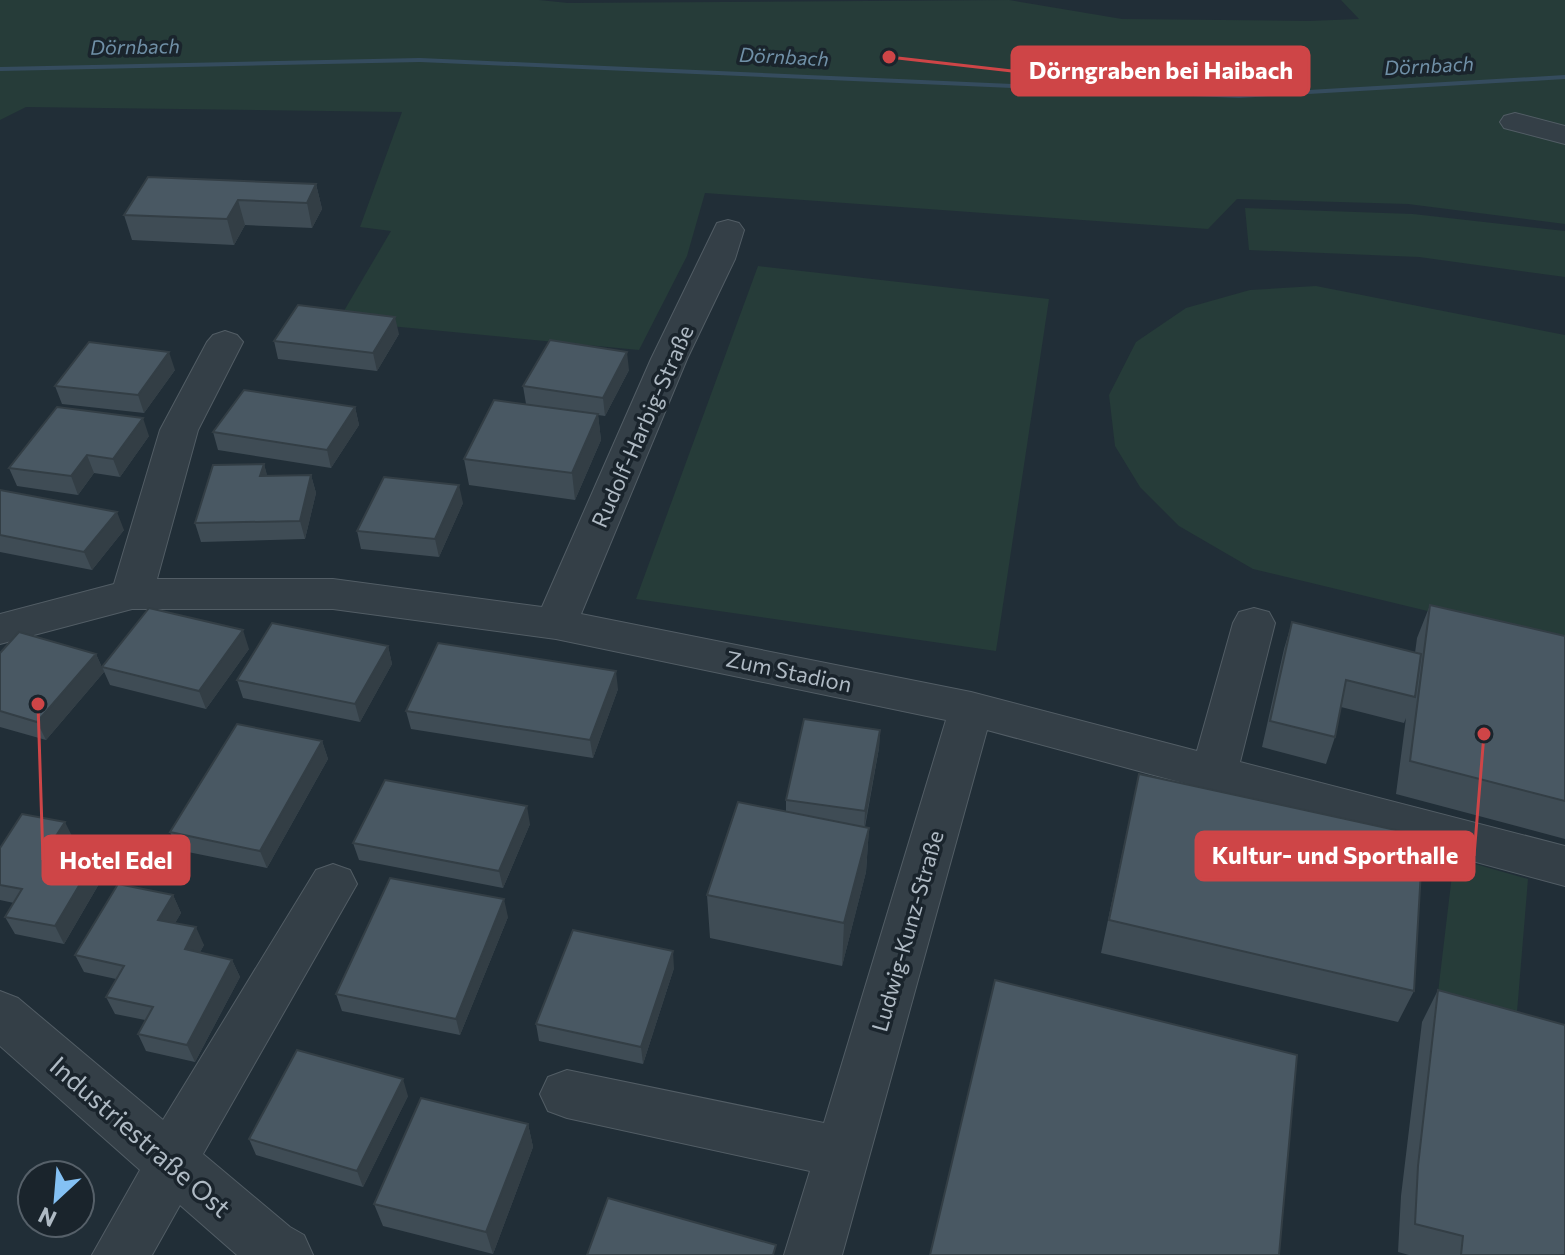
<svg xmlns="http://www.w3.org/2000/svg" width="1565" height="1255" font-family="Commissioner,sans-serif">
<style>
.green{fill:#263c39}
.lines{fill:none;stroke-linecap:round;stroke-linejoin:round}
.stream{fill:#354c5e;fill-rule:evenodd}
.minor-casing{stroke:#525d65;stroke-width:2}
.minor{fill:#343f47;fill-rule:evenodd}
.wall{fill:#3f4c55}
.shaded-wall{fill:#333e45}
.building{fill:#495863;stroke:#333e45;stroke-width:2}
.labels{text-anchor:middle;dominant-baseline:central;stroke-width:7;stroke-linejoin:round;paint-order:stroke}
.far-water-label{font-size:20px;font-style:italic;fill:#7090a7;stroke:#1a242c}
.street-label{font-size:22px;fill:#afbac4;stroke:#1a242c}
.near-street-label{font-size:26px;fill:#afbac4;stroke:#1a242c}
.leader{fill:none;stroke:#ce4547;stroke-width:3}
.callout-dot{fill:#ce4547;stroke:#1a242c;stroke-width:3}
.callout{fill:#ce4547;stroke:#ce4547;stroke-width:3}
.callout-label{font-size:24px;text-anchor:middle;font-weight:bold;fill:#fff}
</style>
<rect width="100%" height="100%" fill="#212e37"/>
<path class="green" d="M0 0H539L568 3 1009 0 1122 19 1309 21 1359 19 1341 0H1565V224L1408 204 1237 199 1208 229 705 193 687 256 639 350 338 321 391 231 360 227 402 112 26 107 0 120Z
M1245 208 1413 214 1565 231V277L1419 257 1249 250Z
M758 266 1049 299 996 651 636 599Z
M1316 286 1565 335V644L1253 569 1179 526 1140 487 1115 446 1109 395 1136 342 1186 308 1250 290Z
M1454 858 1528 879 1516 1024 1437 1001Z"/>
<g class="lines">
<path class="stream" d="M420 58 1239 94 1565 75V79L1239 98 420 62 0 71V67Z"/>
<defs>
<path id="minor" d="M1515 113 1565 126V144L1504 128 1500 122 1504 116Z
M728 220 739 223 744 230 735 259 687 359 581 614 971 692 1197 751 1233 623 1239 612 1254 608 1269 612 1275 623 1240 762 1565 846V886L987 730 842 1255H784L810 1171 567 1118 548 1111 540 1094 548 1077 567 1070 824 1123 946 720 556 639 333 609H132L0 644V614L114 584 160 430 207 342 213 335 225 331 237 335 243 342 198 430 157 579H333L542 607 651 359 717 223Z
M333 864 350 870 357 884 203 1154 290 1227 304 1235 313 1255H237L180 1205 152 1255H92L140 1170 0 1046V991L18 998 163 1120 316 870Z"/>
</defs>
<use href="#minor" class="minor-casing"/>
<use href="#minor" class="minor"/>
</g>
<path class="wall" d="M316 184 322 209 312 228 245 225 234 245 132 240 124 215Z
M399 334 377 371 278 359 274 341Z
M175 370 144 413 62 404 55 386Z
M629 370 605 416 598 415 601 440 575 500 469 485 464 459 558 409 526 404 523 386Z
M355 407 359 425 331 468 218 450 213 432Z
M149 436 120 477 94 473 78 495 17 486 9 468Z
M264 464 267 476 311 475 316 493 305 539 201 542 195 523Z
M0 490 124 530 92 570 0 552Z
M463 503 439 557 361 549 357 531Z
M1430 605 1565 636V839L1396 794 1406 718 1404 723 1341 707 1335 737 1326 764 1262 747 1284 649 1292 622 1415 653 1417 638Z
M388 646 392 664 360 722 243 698 237 680Z
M249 649 206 709 110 685 102 667Z
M0 653 96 654 104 672 46 740 0 727Z
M618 689 593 758 411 729 406 711Z
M880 730 879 748 865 827 869 828 866 872 842 966 710 938 707 895 786 812V800Z
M322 741 328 759 267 868 178 850 170 832Z
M1139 774 1414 991 1398 1022 1101 953Z
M530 824 503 888 359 860 353 843Z
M74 840 72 842 102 847 110 865 64 944 15 934 5 917 14 903 0 900V848Z
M173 895 181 913 175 923 204 945 200 952 232 960 240 977 195 1062 146 1051 138 1034 145 1020 115 1014 106 997 116 979 84 972 75 955Z
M508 917 460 1035 342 1011 336 994Z
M674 968 643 1064 539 1041 536 1024Z
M1438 990 1565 1255H1409L1398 1252 1401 1196 1422 1022Z
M408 1096 363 1187 256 1155 249 1139Z
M528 1124 533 1147 493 1254 383 1226 374 1204Z"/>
<path class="shaded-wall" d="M316 184 322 209 312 228 307 203Z
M238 200 245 225 234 245 227 219Z
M395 317 399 334 377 371 373 353Z
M169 352 175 370 144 413 138 395Z
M627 352 629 370 605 416 603 398Z
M355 407 359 425 331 468 327 450Z
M598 414 601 440 575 500 572 473Z
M143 418 149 436 120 477 113 459Z
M87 455 94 473 78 495 71 476Z
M264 464 269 482 260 476Z
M311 475 316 493 305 539 300 521Z
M459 485 463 503 439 557 435 539Z
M117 512 124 530 92 570 84 552Z
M243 630 249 649 206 709 199 691Z
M388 646 392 664 360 722 355 704Z
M96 654 104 672 46 740 37 722Z
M616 671 618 689 593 758 590 740Z
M880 730 879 748 864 829 865 811Z
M322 741 328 759 267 868 260 851Z
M527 806 530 824 503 888 499 871Z
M65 822 74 840 63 857 54 839Z
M869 828 866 872 842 966 844 923Z
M102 847 110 865 64 944 55 926Z
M173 895 181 913 167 937 158 920Z
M504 899 508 917 460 1035 456 1019Z
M196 927 204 945 193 966 185 949Z
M673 951 674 968 643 1064 641 1047Z
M232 960 240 977 195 1062 187 1045Z
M403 1079 408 1096 363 1187 357 1171Z
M528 1124 533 1147 493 1254 486 1232Z"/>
<path class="building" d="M148 177 316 184 307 203 238 200 227 219 124 215Z
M298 305 395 317 373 353 274 341Z
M550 340 627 352 603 398 523 386Z
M89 342 169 352 138 395 55 386Z
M244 390 355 407 327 450 213 432Z
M494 400 598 414 572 473 464 459Z
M57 407 143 418 113 459 87 455 71 476 9 468Z
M264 464 260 476 311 475 300 521 195 523 213 465Z
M384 477 459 485 435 539 357 531Z
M0 490 117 512 84 552 0 535Z
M1430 605 1565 636V801L1410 761Z
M149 608 243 630 199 691 102 667Z
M1292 622 1421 654 1415 697 1346 680 1335 737 1270 721Z
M272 623 388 646 355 704 237 680Z
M19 632 96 654 37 722 0 711V653Z
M438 643 616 671 590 740 406 711Z
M804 719 880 730 865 811 786 800Z
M237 724 322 741 260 851 170 832Z
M1139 774 1423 836 1414 991 1109 920Z
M385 780 527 806 499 871 353 843Z
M738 802 869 828 844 923 707 895Z
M22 814 65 822 54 839 102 847 55 926 5 917 22 889 0 885V848Z
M390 878 504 899 456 1019 336 994Z
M118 884 173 895 158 920 196 927 185 949 232 960 187 1045 138 1034 153 1007 106 997 124 966 75 955Z
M573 930 673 951 641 1047 536 1024Z
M995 980 1297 1055 1279 1255H930Z
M1438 990 1565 1025V1255H1461L1463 1236 1415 1224 1418 1166Z
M297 1050 403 1079 357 1171 249 1139Z
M421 1098 528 1124 486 1232 374 1204Z
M608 1198 776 1245 773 1255H587Z"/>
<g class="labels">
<g class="far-water-label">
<text transform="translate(135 46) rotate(-1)">Dörnbach</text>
<text transform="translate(784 56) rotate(3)">Dörnbach</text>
<text transform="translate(1429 65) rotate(-3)">Dörnbach</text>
</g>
<g class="street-label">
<text transform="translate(642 426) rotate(-66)">Rudolf-Harbig-Straße</text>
<text transform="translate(789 671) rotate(12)">Zum Stadion</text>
<text transform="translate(907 931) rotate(-74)">Ludwig-Kunz-Straße</text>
</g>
<g class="near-street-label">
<text transform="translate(141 1136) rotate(41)">Industriestraße Ost</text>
</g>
</g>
<path class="leader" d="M889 57L1012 71M1484 734L1474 856M38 704L43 860"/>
<g class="callout-dot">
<circle cx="889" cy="57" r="8"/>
<circle cx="1484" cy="734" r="8"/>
<circle cx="38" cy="704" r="8"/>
</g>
<g class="callout">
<rect x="1012" y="47" width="297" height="48" rx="8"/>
<rect x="1196" y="832" width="278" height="48" rx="8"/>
<rect x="43" y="836" width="146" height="48" rx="8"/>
</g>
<g class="callout-label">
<text x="1161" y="79">Dörngraben bei Haibach</text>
<text x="1335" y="864">Kultur- und Sporthalle</text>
<text x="116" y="869">Hotel Edel</text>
</g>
<g transform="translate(56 1199) rotate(206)"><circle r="38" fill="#1a242c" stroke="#566069" stroke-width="2"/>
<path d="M0-6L14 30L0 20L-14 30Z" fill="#84c1f4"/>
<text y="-12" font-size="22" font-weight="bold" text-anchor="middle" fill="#afbac4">N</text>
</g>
</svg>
